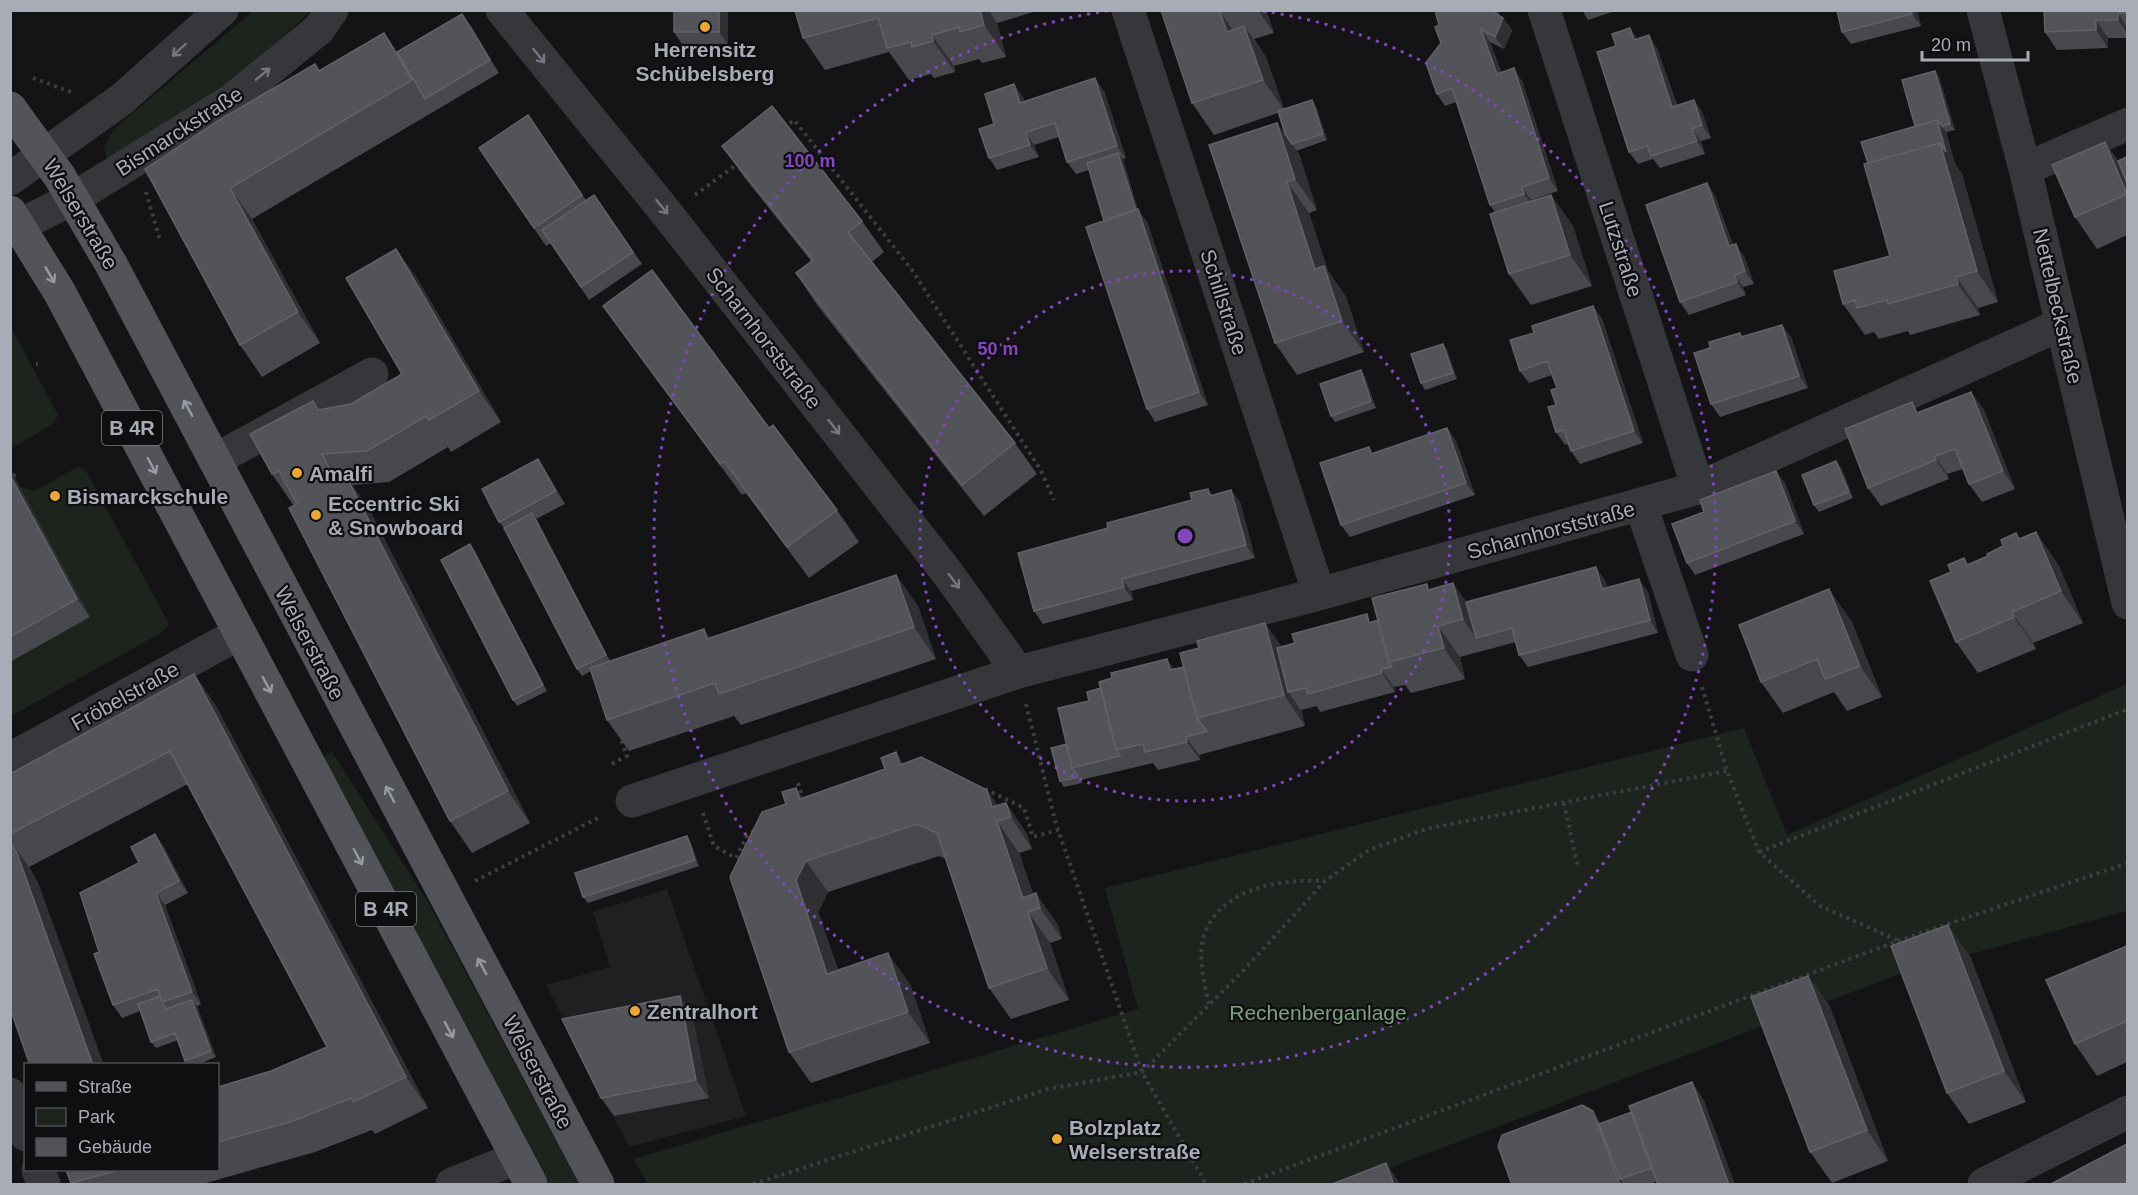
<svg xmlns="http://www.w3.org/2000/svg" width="2138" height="1195" font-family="Arial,sans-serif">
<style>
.built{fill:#202023}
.green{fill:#1d241d}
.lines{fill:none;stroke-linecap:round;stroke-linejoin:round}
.path{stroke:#3c3e42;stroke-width:4;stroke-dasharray:3 4.5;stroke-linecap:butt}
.minor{stroke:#35373b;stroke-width:33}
.major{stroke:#52545a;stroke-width:33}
.wall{fill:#48494e}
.shaded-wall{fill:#2f3033}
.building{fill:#525459;stroke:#606268;stroke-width:1.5}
.oneway{stroke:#74777f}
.oneway2{stroke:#969aa4}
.ring{fill:none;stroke:#8446bd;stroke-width:3;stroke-dasharray:3 6}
.poi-dot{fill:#eaa738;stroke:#0f0f11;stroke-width:2}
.labels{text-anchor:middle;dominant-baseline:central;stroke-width:4.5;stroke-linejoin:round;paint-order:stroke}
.shield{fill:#0f0f11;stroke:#797d84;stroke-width:1.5}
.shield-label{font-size:20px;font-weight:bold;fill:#a7acb6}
.poi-label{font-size:21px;font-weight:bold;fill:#a7acb6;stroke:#0f0f11;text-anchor:start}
.street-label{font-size:21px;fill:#a7acb6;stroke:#0f0f11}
.park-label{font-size:21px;fill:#7ea07f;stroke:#0f0f11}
.centre{fill:#8446bd;stroke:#0f0f11;stroke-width:3}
.ring-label{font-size:18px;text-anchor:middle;font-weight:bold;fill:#8446bd;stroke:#0f0f11;stroke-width:4.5;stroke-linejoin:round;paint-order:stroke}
</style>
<rect width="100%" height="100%" fill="#141416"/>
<path class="built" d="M667 889 746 1116 629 1147 546 985 610 967 593 912Z"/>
<path class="green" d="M253 11H311L260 57 202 103 107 159 104 147 113 130Z
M11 327 58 415 54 423 12 448 11 453Z
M78 467 85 469 169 624 161 633 11 716 10 662 90 617 18 486 35 491Z
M2127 684V911L1902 973 1347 1184H647L634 1159 1138 1009 1105 888 1744 728 1787 835Z
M332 752 428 902 579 1184H545L321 758Z"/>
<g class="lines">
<path class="path" d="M33 78 71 92
M784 128 794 120 912 270 1040 469 1054 500
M146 192 160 240
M695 195 740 162
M36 364H38
M13 476 19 472
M1702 687 1727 771 1759 852 1820 906 1897 940
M1026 704 1056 824 1142 1072 1206 1184
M612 764 627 756 620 737
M798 783 804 801
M985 789 1024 808 1033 837 1058 830
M1564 803 1578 869
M703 813 714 846 736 858 748 834 755 831
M1759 852 2128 709
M475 881 602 816
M1209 1004C1204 982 1196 953 1206 930 1226 886 1283 879 1325 881
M753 1184 1048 1089 1142 1072 1243 971 1325 881 1369 850 1426 829 1727 771
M1244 1184 1898 941 2128 863"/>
<path class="minor" d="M502 10 668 215 949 575 1018 672
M1128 10 1319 594
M1544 10 1698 488
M1983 10 2025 169 2128 603
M2025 169 2128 124
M10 179 122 99 222 10
M10 230 74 198 232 100 319 29 332 10
M215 460 372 374
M1641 506 1692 655
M10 759 240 633
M632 801 1018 672 1319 594 1698 488 2062 324
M10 1094 26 1135
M38 1170 44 1184
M452 1184 517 1158
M1984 1184 2128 1112"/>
<path class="major" d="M10 108 60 177 111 264 598 1184
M10 212 60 293 531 1184"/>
</g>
<path class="wall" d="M674 10H728V44H682L674 32Z
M795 10H1040L997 23 1006 57 982 63 979 59 954 66 955 72 934 78 931 74 909 80 889 52 825 70 803 38Z
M1161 10H1266L1274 33 1254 39 1266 57 1284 109 1316 106 1327 140 1296 151 1299 154 1317 210 1309 213 1328 271 1346 297 1364 352 1297 375 1275 343 1285 134 1278 113 1214 135 1192 103Z
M1498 10 1499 16 1503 18 1512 30 1504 49 1490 42 1501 72 1522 81 1558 191 1531 200V201L1551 195 1573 226 1592 286 1531 305 1509 274 1495 212 1490 205 1456 102 1445 106 1437 94 1441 43Z
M1582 10H1618L1588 20Z
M1917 10 1921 26 1851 44 1842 32Z
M2127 10V38H2108V48L2057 50 2045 32Z
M471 26 499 73 252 219 320 343 262 377 240 345 145 169 320 71 397 52Z
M1638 39 1657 48 1677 105 1694 100 1702 112 1711 138 1701 141 1705 154 1660 168 1653 159 1638 164 1629 152Z
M1935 71 1939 77 1955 130 1946 132 1955 164 1962 174 1998 302 1978 308 1980 315 1910 335 1908 331 1879 339 1874 332 1865 335 1843 304 1890 256 1868 163 1915 126Z
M1104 91 1126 158 1123 159 1138 210 1147 222 1208 405 1155 422 1147 409 1104 221 1089 170 1076 174 1067 162 1059 137 1034 145 1039 157 997 170 989 158 994 124 1023 97 1024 101Z
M528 115 586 200 594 195 642 264 589 300 551 243 546 246 479 148Z
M2105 142 2118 161 2127 157V235L2097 249 2075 217Z
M722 146 862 221 884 252 872 262 1015 443 1037 474 984 516 817 305 796 273 811 261 744 177Z
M1707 183 1715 196 1733 245 1744 256 1754 284 1743 287 1746 295 1689 315 1680 302Z
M396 249 418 280 501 422 451 452 448 447 389 482 352 485 369 509 530 823 472 853 450 821 294 506 272 474 320 410 351 404 402 374Z
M603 306 769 428 837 510 859 542 809 578 746 493 742 495 625 337Z
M1593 306 1602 319 1643 443 1580 464 1571 451 1568 444 1565 445 1556 432V405L1557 388 1552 375 1529 383 1520 371 1534 333Z
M1782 325 1791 337 1808 388 1720 417 1711 404 1710 348 1740 333 1743 337Z
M1443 344 1447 350 1457 379 1425 390 1421 383Z
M1365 377 1376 408 1335 422 1331 416Z
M1971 392 1984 410 2015 489 1982 502 1969 484 1963 469 1947 474 1949 479 1881 506 1868 488 1919 412Z
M1447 428 1456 441 1475 495 1350 537 1341 525 1369 447 1373 454Z
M1841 467 1853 498 1819 512 1814 505Z
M10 469 90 617 10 662Z
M1776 471 1785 483 1804 534 1695 575 1687 563 1704 512Z
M546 472 565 504 536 519 610 661 710 638 896 575 918 606 936 659 741 725 734 716 629 751 607 720 591 671 582 676 577 669 504 528 499 522Z
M1208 489 1212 495 1231 490 1240 502 1255 558 1131 591 1133 600 1043 624 1034 611 1108 528 1192 500Z
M2020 539 2058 564 2083 623 2033 643 2036 649 1978 673 1956 642 1951 572 1988 556Z
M475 551 547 691 517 706 513 700Z
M1605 580 1607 588 1648 592 1658 633 1528 667 1519 655 1516 642 1460 657 1465 679 1411 693 1405 685 1394 687 1395 692 1320 712 1317 706 1301 710 1305 726 1199 755 1200 760 1158 770 1153 763 1081 780 1082 783 1064 787 1060 781 1067 744 1089 701 1101 688 1112 678 1167 659 1174 669 1281 647 1378 620 1430 589 1466 602Z
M1851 620 1882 697 1847 711 1834 692 1783 713 1761 682Z
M194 674 216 706 428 1108 375 1134 372 1130 315 1152 199 1185H72L66 1170H218V1087L271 1071 327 1047 188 784 29 867 39 885 10 1008V774Z
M903 763 997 805 1006 803 1027 834 1032 849 1019 853 1033 894 1058 925 1062 939 1050 943 1069 1000 1011 1019 989 988 946 859 939 856 828 892 818 912 838 970 910 984 930 1043 811 1083 789 1052 786 804Z
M687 836 691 843 699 866 588 903 583 897Z
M164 847 188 893 165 905 201 1004 197 1006 216 1057 196 1065H188L185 1061 178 1040 156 1048 151 1042 140 1011 122 1018 113 1005 99 952Z
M2127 946V1062L2097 1076 2075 1044Z
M1970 956 2026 1102 1969 1124 1947 1093Z
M1808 976 1830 1007 1888 1161 1832 1183 1810 1152Z
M692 1014 709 1098 614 1116 601 1098Z
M1692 1082 1704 1101 1735 1185H1658L1657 1181 1649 1185H1512L1601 1123 1632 1112Z"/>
<path class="shaded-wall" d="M719 10H728V44L719 32Z
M980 10H989L997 23 1006 57 984 25Z
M1258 10H1266L1274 33Z
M1493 10H1498L1501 22 1503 18 1512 30 1504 49 1495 37Z
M1911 10H1917L1921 26 1912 14Z
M1220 12 1242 43 1227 32Z
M2118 13 2127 27V33L2118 20Z
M462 14 471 26 499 73 490 60Z
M2096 20 2108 38V48L2096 30Z
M1244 26 1266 57 1285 111 1263 80Z
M1630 28 1639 41 1634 40Z
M1481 29 1490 42 1505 86 1497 74Z
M384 33 406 64 425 99 412 80Z
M932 35 954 66 955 72 933 41Z
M1649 35 1657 48 1681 119 1672 107Z
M1514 68 1522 81 1558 191 1549 178Z
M1935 71 1939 77 1955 130 1950 124Z
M1095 78 1104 91 1126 158 1117 146Z
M1014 84 1023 97 1029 115 1020 103Z
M1312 100 1316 106 1327 140 1323 134Z
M1694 100 1702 112 1711 138 1702 125Z
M1937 120 1946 132 1955 164 1962 174 1998 302 1977 271 1940 143Z
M1277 123 1299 154 1317 210 1295 179Z
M1692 129 1701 141 1705 154 1697 141Z
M1026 132 1034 145 1039 157 1030 145Z
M2105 142 2127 174V194Z
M1118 153 1123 159 1138 210 1147 222 1208 405 1199 392 1138 217Z
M1287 182 1309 213 1328 271 1346 297 1364 352 1342 321 1315 269Z
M1707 183 1715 196 1738 259 1729 246Z
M1522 187 1531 200 1533 207 1524 194Z
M230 188 252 219 320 343 298 312Z
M1551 195 1573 226 1592 286 1570 255Z
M1736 244 1744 256 1754 284 1745 271Z
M396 249 418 280 501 422 479 391Z
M1735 275 1743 287 1746 295 1737 282Z
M1956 277 1978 308 1980 315 1958 284Z
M1593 306 1602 319 1643 443 1634 431Z
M1782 325 1791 337 1808 388 1799 376Z
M1443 344 1447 350 1457 379 1453 373Z
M1361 370 1365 377 1376 408 1371 401Z
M1971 392 1984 410 2015 489 2003 471Z
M1447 428 1456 441 1475 495 1466 483Z
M322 454 344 486 338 483Z
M1935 456 1947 474 1949 479 1936 460Z
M538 459 546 472 565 504 556 491Z
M1836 461 1841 467 1853 498 1849 492Z
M10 469 90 617 77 599 10 475Z
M1776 471 1785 483 1804 534 1795 521Z
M347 478 369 509 530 823 508 791Z
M1231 490 1240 502 1255 558 1246 545Z
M532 513 537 519 610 661 606 655Z
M2036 532 2058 564 2083 623 2061 591Z
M470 544 475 551 547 691 543 685Z
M1596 567 1605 580 1611 602 1602 589Z
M896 575 918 606 936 659 914 627Z
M1122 579 1131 591 1133 600 1124 587Z
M1639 579 1648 592 1658 633 1650 620Z
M1453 583 1475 614 1476 638 1463 619Z
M1829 589 1851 620 1882 697 1860 666Z
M2012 612 2033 643 2036 649 2014 617Z
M1265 623 1287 654 1288 692 1301 710 1305 726 1284 695Z
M1438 626 1460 657 1465 679 1444 648Z
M704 629 726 660 707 639Z
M1167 659 1180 677 1170 670Z
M1381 669 1394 687 1395 692 1382 673Z
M194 674 216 706 428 1108 406 1077Z
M1186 737 1199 755 1200 760 1187 742Z
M896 752 917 784 900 765Z
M796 788 818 819 800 799Z
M987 790 1007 818 992 807Z
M1006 803 1027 834 1032 849 1011 817Z
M997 821 1019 853 1038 908 1023 898Z
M155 834 164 847 188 893 179 881Z
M687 836 691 843 699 866 695 860Z
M10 841 29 867 39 885 104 1065H93Z
M806 861 828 892 818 912 849 1005 827 974 796 880Z
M156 893 165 905 201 1004 192 992Z
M1036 893 1058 925 1062 939 1040 908Z
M1028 912 1050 943 1069 1000 1047 968Z
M1948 925 1970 956 2026 1102 2004 1071Z
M888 953 910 984 930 1043 908 1012Z
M1808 976 1830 1007 1888 1161 1867 1130Z
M680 996 692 1014 709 1098 696 1080Z
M192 1000 197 1006 216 1057 211 1051Z
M1692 1082 1704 1101 1735 1185H1729Z
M1593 1111 1605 1129 1620 1179 1624 1185H1620Z
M1386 1163 1401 1185H1394Z"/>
<path class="building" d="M674 10H719V32H674Z
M795 10H980L984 25 960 32 959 27 932 35 933 41 912 47 911 42 887 48 878 18 803 38Z
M1161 10H1224L1220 12 1227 32 1244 26 1263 80 1192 103Z
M1435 10H1493L1494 12 1503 18 1495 37 1481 29 1497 74 1514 68 1549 178 1522 187 1524 194 1490 205 1452 88 1437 94 1426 63 1441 43 1435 27 1439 25Z
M1837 10H1911L1912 14 1842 32Z
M2044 10H2127V13H2118V20H2096V30L2045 32Z
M462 14 490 60 425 99 397 52Z
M1630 28 1634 40 1649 35 1672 107 1694 100 1702 125 1692 129 1697 141 1651 156 1647 146 1629 152 1597 52 1616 46 1612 34Z
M384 33 412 80 230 188 298 312 240 345 145 169 221 119 315 64 319 71Z
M1935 71 1950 124 1942 126 1937 120 1915 126 1902 80Z
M1095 78 1117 146 1067 162 1055 123 1026 132 1030 145 989 158 979 129 994 124 985 94 1014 84 1020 103Z
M1312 100 1323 134 1292 144 1285 134 1278 111Z
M772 106 862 221 848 232 1015 443 962 485 796 273 813 260 722 146Z
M528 115 582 195 534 228 479 148Z
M1937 120 1946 152 1940 143 1868 163 1861 142Z
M1277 123 1295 179 1287 182 1315 269 1324 266 1342 321 1275 343 1209 145Z
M2105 142 2127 194 2075 217 2052 165Z
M1940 143 1977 271 1956 277 1958 284 1888 304 1887 300 1857 308 1855 300 1843 304 1834 271 1890 256 1864 164Z
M1118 153 1136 210 1104 221 1087 163Z
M2127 157V183L2118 161Z
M1707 183 1729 246 1736 244 1745 271 1735 275 1737 282 1680 302 1646 205Z
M594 195 633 252 581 287 542 230Z
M1551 195 1570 255 1509 274 1490 214Z
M1138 209 1199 392 1147 409 1086 227Z
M396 249 479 391 429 420 426 416 367 451 322 454 338 483 347 478 508 791 450 821 289 508 297 504 279 471 272 474 250 434 313 401 318 410 351 404 402 374 346 278Z
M652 270 769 428 773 425 837 510 787 547 724 461 720 464 603 306Z
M1593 306 1634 431 1571 451 1564 430 1556 432 1548 407 1556 405 1551 390 1557 388 1547 361 1520 371 1510 340 1534 333 1532 326Z
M1782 325 1799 376 1711 404 1694 353 1710 348 1709 342 1740 333 1741 337Z
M1443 344 1453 373 1421 383 1411 354Z
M1361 370 1371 401 1331 416 1320 384Z
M1971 392 2003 471 1969 484 1955 449 1935 456 1936 460 1868 488 1845 429 1912 402 1917 413Z
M1447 428 1466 483 1341 525 1320 463 1369 447 1371 454Z
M538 459 556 491 499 522 482 489Z
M1836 461 1849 492 1814 505 1802 475Z
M1776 471 1795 521 1687 563 1672 524 1704 512 1700 500Z
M10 475 77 599 10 637Z
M1208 489 1210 496 1231 490 1246 545 1122 579 1124 587 1034 611 1018 553 1108 528 1107 523 1192 500 1190 493Z
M532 513 606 655 577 669 504 528Z
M2036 532 2061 591 2012 612 2014 617 1956 642 1930 581 1951 572 1948 565 1964 558 1967 565 1988 556 1987 554 2003 546 2001 540 2016 533 2019 539Z
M470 544 543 685 513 700 441 560Z
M1596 567 1602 589 1639 579 1650 620 1519 655 1512 628 1476 638 1466 602Z
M896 575 914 627 719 694 715 683 607 720 590 668 704 629 707 639Z
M1453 583 1463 619 1438 626 1444 648 1389 662 1372 598 1427 584 1428 590Z
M1829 589 1860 666 1825 679 1817 659 1761 682 1739 625Z
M1367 614 1369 623 1378 620 1389 662 1392 667 1381 669 1382 673 1308 694 1306 688 1288 692 1277 648 1295 643 1292 634Z
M1265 623 1284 695 1197 718 1180 653 1199 648 1197 641Z
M1167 659 1170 670 1184 667 1197 718 1207 731 1186 737 1187 742 1145 752 1143 744 1116 750 1099 682 1112 678 1111 673Z
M194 674 406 1077 353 1102 351 1098 293 1121 218 1142V1087L271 1071 327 1047 170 751 10 834V774Z
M1101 688 1116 750 1120 756 1072 768 1058 708 1089 701 1087 692Z
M1067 744 1072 768 1077 774 1078 777 1060 781 1051 748Z
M896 752 900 765 921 757 987 790 992 807 1006 803 1011 817 997 821 1023 898 1036 893 1040 908 1028 912 1047 968 989 988 937 833 917 824 806 861 796 880 827 974 888 953 908 1012 789 1052 730 877 762 812 786 804 782 792 796 788 800 799 885 769 881 758Z
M155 834 179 881 156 893 192 992 162 1002 158 989 113 1005 94 954 99 952 80 893 139 863 131 847Z
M687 836 695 860 583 897 575 873Z
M10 842 17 853 93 1065H30L10 1008Z
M1948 925 2004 1071 1947 1093 1891 946Z
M2127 946V1021L2075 1044 2046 980Z
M1808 976 1867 1130 1810 1152 1751 997Z
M160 996 162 1002 166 1009 192 1000 211 1051 185 1061 175 1033 151 1042 138 1004Z
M680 996 696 1080 601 1098 562 1019Z
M1692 1082 1729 1185H1658L1629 1106Z
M1582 1105 1593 1111 1620 1185H1512L1498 1146 1502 1135Z
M1632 1112 1652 1168 1620 1179 1599 1124Z
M2127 1144V1185H2049Z
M1386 1163 1394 1185H1330Z
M66 1170H119L71 1183Z"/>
<defs><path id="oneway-shaft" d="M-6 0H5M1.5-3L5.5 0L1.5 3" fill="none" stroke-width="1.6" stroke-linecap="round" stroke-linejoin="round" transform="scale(1.5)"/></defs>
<g class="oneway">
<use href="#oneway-shaft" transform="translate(179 50) rotate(138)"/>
<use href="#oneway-shaft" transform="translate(539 56) rotate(51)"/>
<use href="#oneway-shaft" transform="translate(263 74) rotate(-39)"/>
<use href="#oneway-shaft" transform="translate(662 207) rotate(51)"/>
<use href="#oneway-shaft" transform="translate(834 427) rotate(52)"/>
<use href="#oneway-shaft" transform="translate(954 581) rotate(53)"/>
</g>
<g class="oneway2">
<use href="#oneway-shaft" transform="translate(50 275) rotate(60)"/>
<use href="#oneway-shaft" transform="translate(188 408) rotate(-118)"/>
<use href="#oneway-shaft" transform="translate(152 466) rotate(62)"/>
<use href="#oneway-shaft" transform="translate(267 685) rotate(62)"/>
<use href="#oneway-shaft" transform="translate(390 794) rotate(-118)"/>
<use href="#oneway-shaft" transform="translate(358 857) rotate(62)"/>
<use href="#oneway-shaft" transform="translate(482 966) rotate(-118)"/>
<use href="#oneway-shaft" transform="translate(449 1030) rotate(62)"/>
</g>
<g class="ring">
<circle cx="1185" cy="536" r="265"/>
<path d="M1263 11A531 531 0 1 1 1107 11"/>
</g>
<g class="poi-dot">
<circle cx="705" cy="27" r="6"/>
<circle cx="297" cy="473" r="6"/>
<circle cx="55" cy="496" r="6"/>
<circle cx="316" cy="515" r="6"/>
<circle cx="635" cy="1011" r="6"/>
<circle cx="1057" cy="1139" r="6"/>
</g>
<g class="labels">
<g class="shield">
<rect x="102" y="411" width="60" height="34" rx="4.5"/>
<rect x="356" y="892" width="60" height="34" rx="4.5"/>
</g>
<g class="shield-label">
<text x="132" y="428">B 4R</text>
<text x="386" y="909">B 4R</text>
</g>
<g class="poi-label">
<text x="705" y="49" text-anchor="middle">Herrensitz<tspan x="705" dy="24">Schübelsberg</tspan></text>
<text x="309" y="473">Amalfi</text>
<text x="67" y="496">Bismarckschule</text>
<text x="328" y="503">Eccentric Ski<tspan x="328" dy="24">&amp; Snowboard</tspan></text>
<text x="647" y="1011">Zentralhort</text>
<text x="1069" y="1127">Bolzplatz<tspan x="1069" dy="24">Welserstraße</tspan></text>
</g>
<g class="street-label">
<text transform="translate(179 131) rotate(-33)">Bismarckstraße</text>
<text transform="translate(81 214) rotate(59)">Welserstraße</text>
<text transform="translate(1621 249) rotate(72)">Lutzstraße</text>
<text transform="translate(1224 302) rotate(72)">Schillstraße</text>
<text transform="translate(2058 306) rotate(77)">Nettelbeckstraße</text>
<text transform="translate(764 338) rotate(52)">Scharnhorststraße</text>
<text transform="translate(1551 530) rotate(-15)">Scharnhorststraße</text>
<text transform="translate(310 643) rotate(62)">Welserstraße</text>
<text transform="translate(125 696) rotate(-29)">Fröbelstraße</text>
<text transform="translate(538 1072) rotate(62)">Welserstraße</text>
</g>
<g class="park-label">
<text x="1318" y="1012">Rechenberganlage</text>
</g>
</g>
<circle cx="1185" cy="536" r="9" class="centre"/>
<g class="ring-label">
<text x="810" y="167">100 m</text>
<text x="998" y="355">50 m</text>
</g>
<rect width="2138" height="1195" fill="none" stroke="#a7acb6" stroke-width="24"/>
<rect x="24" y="1063" width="195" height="108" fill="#0f0f11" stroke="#4c4e53" stroke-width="1.5"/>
<rect x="36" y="1082" width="30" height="9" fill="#52545a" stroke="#4c4e53" stroke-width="1.5"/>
<text x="78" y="1093" font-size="18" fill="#a7acb6">Straße</text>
<rect x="36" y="1108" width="30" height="18" fill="#1d241d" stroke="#4c4e53" stroke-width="1.5"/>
<text x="78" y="1123" font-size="18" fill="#a7acb6">Park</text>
<rect x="36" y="1138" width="30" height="18" fill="#525459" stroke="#4c4e53" stroke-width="1.5"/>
<text x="78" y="1153" font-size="18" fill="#a7acb6">Gebäude</text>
<path d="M1922 51v9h106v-9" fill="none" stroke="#a7acb6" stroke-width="3"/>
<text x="1931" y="51" font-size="18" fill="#a7acb6" stroke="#0f0f11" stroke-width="4.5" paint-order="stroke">20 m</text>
</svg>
